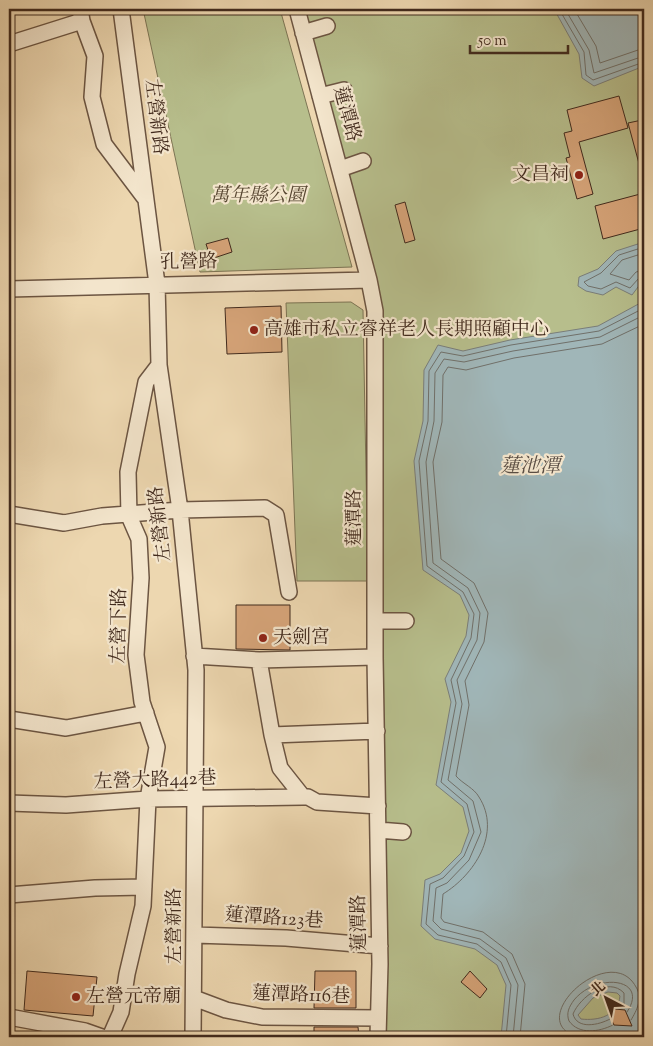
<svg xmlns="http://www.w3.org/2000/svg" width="653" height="1046" font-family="'Sorts Mill Goudy','Noto Serif TC',serif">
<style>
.green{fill:#b7be8c;stroke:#7c7454}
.water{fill:#a0b6b8;stroke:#7a7e7a;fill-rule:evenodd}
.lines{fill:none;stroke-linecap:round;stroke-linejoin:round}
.shore{stroke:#70706a;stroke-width:1}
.building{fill:#d6a479;stroke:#412a1d}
.minor-casing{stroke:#6c5542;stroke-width:18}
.minor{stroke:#f3e5cc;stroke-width:15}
.poi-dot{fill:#8f2418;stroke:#f3e5cc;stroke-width:2}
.labels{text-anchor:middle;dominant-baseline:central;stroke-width:4.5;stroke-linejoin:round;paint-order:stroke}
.street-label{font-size:19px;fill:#412a1d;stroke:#f3e5cc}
.poi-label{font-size:19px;fill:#412a1d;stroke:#f3e5cc;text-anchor:start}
.park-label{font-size:19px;font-style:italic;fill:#594833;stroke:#f3e5cc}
.water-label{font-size:20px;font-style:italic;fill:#594d44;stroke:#f3e5cc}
</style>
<rect width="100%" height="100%" fill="#edd7b0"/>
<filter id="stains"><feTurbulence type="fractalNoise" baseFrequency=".004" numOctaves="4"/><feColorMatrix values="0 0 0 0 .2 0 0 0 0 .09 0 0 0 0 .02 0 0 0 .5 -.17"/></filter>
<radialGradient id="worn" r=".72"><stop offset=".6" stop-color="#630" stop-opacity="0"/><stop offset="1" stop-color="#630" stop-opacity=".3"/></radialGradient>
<path class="green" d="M143 9H280L352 267 200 272Z
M301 9H644V1037H383L379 300Z
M351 302 363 310 368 581H297L286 303Z"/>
<path class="water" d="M554 9H644V66L594 86 582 78 579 54Z
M644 242V279L632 295 616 287 603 295 586 291 578 286 579 277 598 269 616 251Z
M644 301V1037H501L506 985 497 965 475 949 435 939 421 926 425 880 440 874 461 853 469 831 463 807 436 785 451 702 445 679 466 636 469 615 460 595 423 570 414 461 423 421 424 370 438 345 463 351 510 340 598 326ZM608 992 617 993 620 996C618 1016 598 1021 581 1019L578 1015 593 998Z"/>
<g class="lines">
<path class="shore" d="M559 9 584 52 586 75 593 80 644 62
M565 9 589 50 594 73 644 56
M574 9 596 46 600 63 644 48
M644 247 619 255 601 273 584 282 588 286 601 289 616 282 630 288 639 278 644 277
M644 253 622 260 610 274 629 280 636 272 644 270
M610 1019C599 1025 577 1030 573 1014 580 997 608 976 624 993V1004L622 1008
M613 1025C599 1032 579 1035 569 1021 566 1013 569 1007 574 1000 597 972 650 978 627 1012
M506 1037 511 985 501 962 477 944 438 935 426 924 430 884 443 878 464 856 474 832 467 804 441 782 456 703 451 680 471 638 474 614 463 592 427 566 419 461 428 421 429 371 441 352 463 356 511 345 599 331 644 308
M513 1037 518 985 506 958 480 939 441 929 433 921 436 888 447 883 469 860 481 832 473 801 448 780 462 704 457 680 477 640 480 613 468 588 433 563 426 462 434 421 435 373 444 359 464 362 513 351 600 337 644 315
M520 1037 525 984 512 954 483 932 444 922 441 918 443 894C474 875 502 833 479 797 474 788 463 784 456 776L469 705 465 681 484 642 488 613 474 583 441 559 433 462 442 422 443 375 448 367 466 370 514 358 602 344 644 324
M578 1037C521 1022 610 939 636 987 643 998 637 1010 631 1020"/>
</g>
<path class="building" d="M619 96 628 128 579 142 593 194 577 199 566 158 570 157 564 133 572 131 567 110Z
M642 120 644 128V170L641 171 628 123Z
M644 193V228L603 239 595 206Z
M405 202 415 240 405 243 395 205Z
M228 238 232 252 211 259 206 244Z
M281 306 282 352 227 354 225 308Z
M236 605H290V650L236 649Z
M27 971 97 977 93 1016 24 1010Z
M315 971H356V1008H314Z
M470 971 487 989 480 998 461 982Z
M615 1009 625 1010 632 1026 614 1025 610 1017Z
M314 1027H358L359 1037H314Z"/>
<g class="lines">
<defs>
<path id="minor" d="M80 9 82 21 95 56 92 97 104 144 144 197
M121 9 157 284 159 365 180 510 196 670 193 1037
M297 9 369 280 375 311V657L380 964 378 1037
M303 33 327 26
M9 44 82 21
M320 96 344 90
M340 169 363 161
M9 289 369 280
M9 514 64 523 102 516 180 510 265 508 276 515 289 592
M376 621H406
M194 656 259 660 375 657
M259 660 272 735 280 768 303 797H308L317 802 378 806
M9 719 66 728 146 713
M272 735 377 731
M9 803 66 805 148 799 303 797
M378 830 403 832
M9 895 95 888 144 887
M195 935 286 938 380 946
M194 998 226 1010 262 1017 378 1018
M9 1017 85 1031 102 1037
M110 1037 121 1012 127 974 143 906 148 799 157 747 142 702 136 655 141 578 139 539 129 516 128 472 146 382 159 365"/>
</defs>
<use href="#minor" class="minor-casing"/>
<use href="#minor" class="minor"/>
</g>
<g class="poi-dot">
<circle cx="579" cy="175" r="5"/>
<circle cx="254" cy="330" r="5"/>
<circle cx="263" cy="638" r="5"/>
<circle cx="76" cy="997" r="5"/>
</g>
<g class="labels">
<g class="street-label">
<text transform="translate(346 114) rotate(75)">蓮潭路</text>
<text transform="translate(155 117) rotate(83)">左營新路</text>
<text transform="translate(189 263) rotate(-1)">孔營路</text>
<text transform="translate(355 518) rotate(-90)">蓮潭路</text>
<text transform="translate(161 524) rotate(-97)">左營新路</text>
<text transform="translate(120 626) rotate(-89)">左營下路</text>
<text transform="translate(155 781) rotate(-2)">左營大路442巷</text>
<text transform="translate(274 919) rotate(4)">蓮潭路123巷</text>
<text transform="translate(360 923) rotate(-91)">蓮潭路</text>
<text transform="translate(175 926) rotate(-90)">左營新路</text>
<text transform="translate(301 996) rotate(2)">蓮潭路116巷</text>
</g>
<g class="poi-label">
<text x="569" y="175" text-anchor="end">文昌祠</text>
<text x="264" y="330">高雄市私立睿祥老人長期照顧中心</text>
<text x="273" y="638">天劍宮</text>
<text x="86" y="997">左營元帝廟</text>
</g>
<g class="park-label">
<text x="258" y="196">萬年縣公園</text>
</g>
<g class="water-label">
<text x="530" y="467">蓮池潭</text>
</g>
</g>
<rect width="653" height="1046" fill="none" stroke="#edd7b0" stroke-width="30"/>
<rect x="10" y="10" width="633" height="1026" fill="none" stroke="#412a1d" stroke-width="2.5"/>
<rect x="15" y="15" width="623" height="1016" fill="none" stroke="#412a1d"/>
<g transform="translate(606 998) rotate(319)" stroke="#f3e5cc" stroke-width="4" paint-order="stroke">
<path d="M0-4L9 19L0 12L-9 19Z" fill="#412a1d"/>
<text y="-8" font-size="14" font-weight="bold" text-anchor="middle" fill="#412a1d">北</text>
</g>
<path d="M470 45v8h98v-8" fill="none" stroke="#412a1d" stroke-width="2.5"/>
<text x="478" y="45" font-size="15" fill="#412a1d" stroke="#f3e5cc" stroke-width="4" paint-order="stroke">50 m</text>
<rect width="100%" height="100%" filter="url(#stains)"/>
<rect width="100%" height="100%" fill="url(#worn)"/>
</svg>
